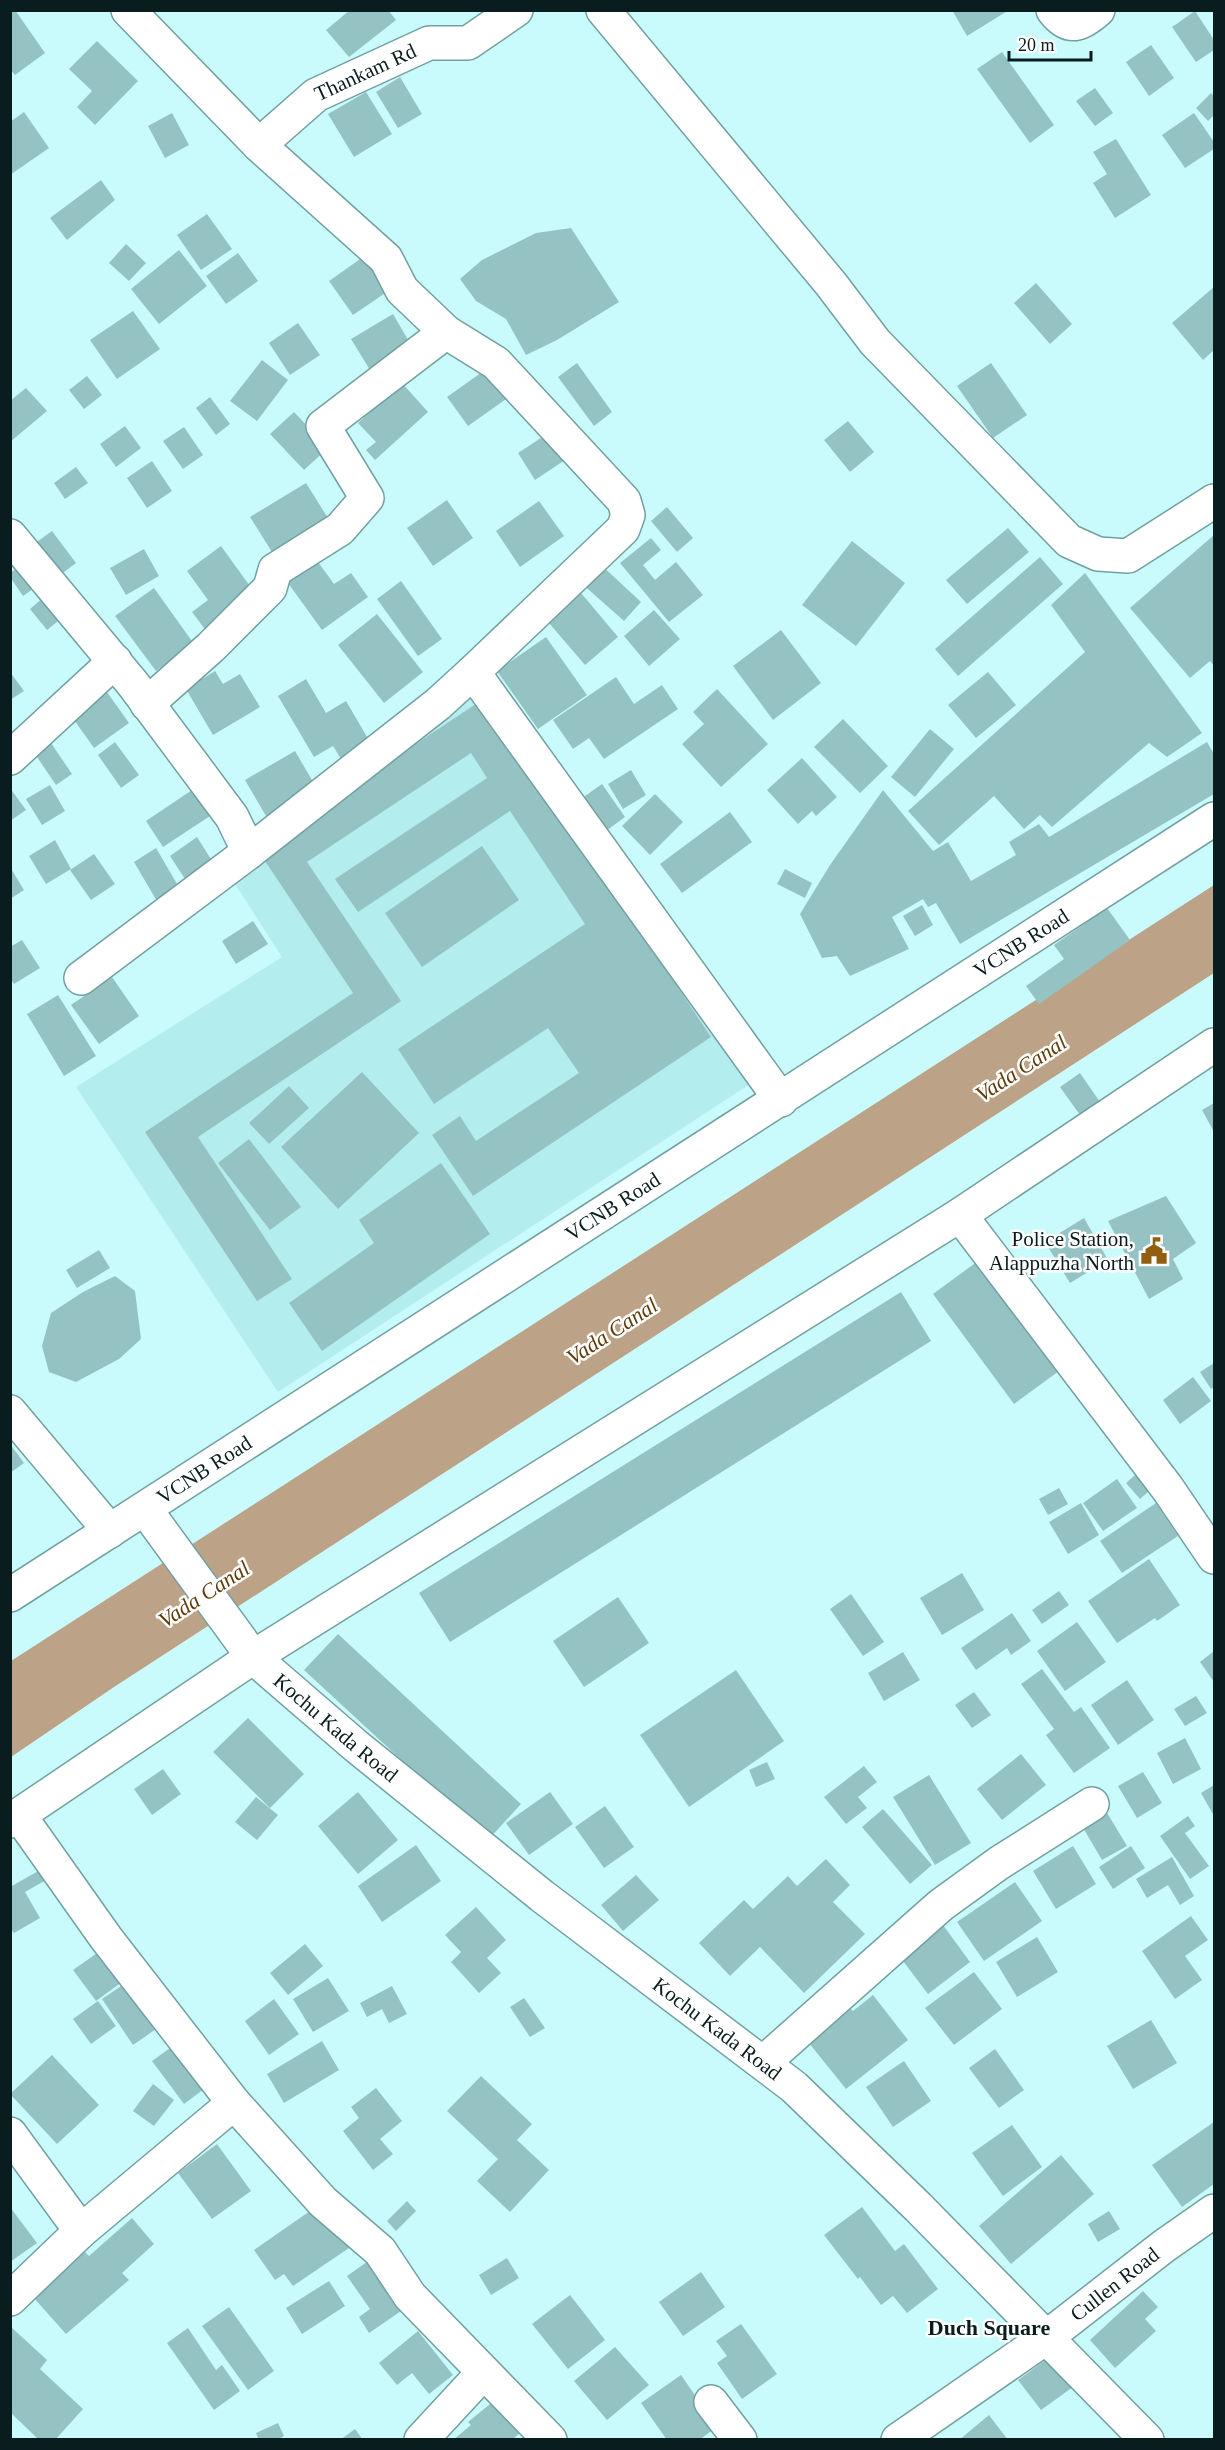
<svg xmlns="http://www.w3.org/2000/svg" width="1225" height="2450" font-family="'Times New Roman',serif">
<style>
.built{fill:#b4edee}
.water{fill:#bca387}
.building{fill:#95c3c4}
.lines{fill:none;stroke-linecap:round;stroke-linejoin:round}
.minor-casing{stroke:#72a0a1;stroke-width:36}
.secondary-casing{stroke:#72a0a1;stroke-width:36}
.minor{stroke:#fff;stroke-width:33}
.secondary{stroke:#fff;stroke-width:33}
.labels{text-anchor:middle;dominant-baseline:central;stroke-width:5;stroke-linejoin:round;paint-order:stroke}
.street-label{font-size:21px;fill:#0a1d1e;stroke:#fdfdfd}
.poi-label{font-size:21px;fill:#0a1d1e;stroke:#fdfdfd;text-anchor:end}
.water-label{font-size:22px;font-style:italic;fill:#5f3c09;stroke:#fdfdfd}
.neighbourhood-label{font-size:22px;font-weight:bold;fill:#0a1d1e;stroke:#fdfdfd}
</style>
<rect width="100%" height="100%" fill="#cafbfc"/>
<path class="built" d="M479 686 750 1084 278 1392 76 1087 282 957 228 873Z"/>
<path class="water" d="M1214 885V973L114 1687 11 1757V1661Z"/>
<path class="building" d="M10 10H15L45 53 15 75 10 69Z
M350 10H388L396 20 349 57 326 30Z
M952 10H1009L967 36Z
M1195 11 1214 40V50L1196 62 1172 27Z
M97 41 138 81 95 125 77 107 92 91 69 69Z
M1151 45 1174 78 1149 96 1126 62Z
M1002 52 1054 125 1030 143 977 69Z
M400 77 422 114 398 128 376 92Z
M1095 88 1113 113 1095 126 1076 101Z
M366 92 392 134 354 157 328 114Z
M1211 93 1214 96V115L1208 121 1196 108Z
M24 112 49 148 10 175V122Z
M172 113 189 145 165 158 148 126Z
M1194 113 1214 142V149L1185 168 1162 135Z
M1116 139 1151 195 1115 218 1093 183 1107 174 1093 152Z
M101 180 115 200 67 240 50 218Z
M207 214 232 249 201 270 177 235Z
M571 228 619 302 557 340 526 355 506 319 476 301 460 279 482 260 536 233Z
M126 244 146 263 129 281 109 263Z
M179 250 207 286 159 324 131 289Z
M373 250 397 285 353 315 329 281Z
M238 253 258 281 226 304 206 276Z
M1036 283 1072 324 1050 344 1014 303Z
M1214 287V350L1203 360 1172 323Z
M133 311 160 349 117 379 90 340Z
M393 314 414 350 373 375 351 339Z
M298 323 320 355 290 375 269 343Z
M262 360 288 380 257 421 230 401Z
M577 363 612 412 594 426 558 377Z
M991 363 1027 415 993 438 957 386Z
M492 365 513 394 468 426 447 397Z
M87 376 102 395 84 409 69 390Z
M402 383 428 412 375 460 366 450 376 442 358 423Z
M26 388 47 411 10 442V401Z
M210 397 230 424 216 435 196 408Z
M294 412 328 448 304 470 270 434Z
M848 421 874 452 850 472 824 440Z
M125 426 141 448 116 467 100 444Z
M184 427 203 455 183 469 163 441Z
M547 434 565 460 535 480 518 453Z
M152 461 172 491 147 508 127 478Z
M76 467 88 483 65 499 54 483Z
M306 483 333 526 277 560 250 517Z
M447 500 473 538 433 566 407 528Z
M539 501 564 536 520 567 496 531Z
M667 507 693 538 677 552 651 521Z
M1008 528 1029 552 967 604 946 580Z
M52 531 76 563 59 576 34 544Z
M1214 535V666L1210 661 1190 678 1130 608Z
M651 538 661 550 643 565 655 580 676 562 703 595 669 622 620 563Z
M852 541 905 583 856 646 802 605Z
M221 546 257 596 207 632 192 612 208 600 187 571Z
M144 549 159 576 126 595 110 568Z
M310 551 334 584 351 573 368 597 322 630 280 572Z
M1040 557 1063 584 958 676 935 649Z
M599 563 641 602 624 621 581 583Z
M22 565 37 586 23 596 10 577V573Z
M1085 573 1202 733 1167 757 1149 743 1052 827 1040 815 1024 829 994 796 939 845 908 811 1085 652 1051 605Z
M401 581 442 639 418 656 377 599Z
M576 587 618 637 585 665 543 616Z
M154 588 194 644 156 671 115 616Z
M44 597 62 618 47 630 30 609Z
M654 610 680 639 649 666 624 636Z
M377 614 423 672 384 703 338 645Z
M781 630 821 683 773 720 733 666Z
M546 637 587 695 538 729 497 671Z
M215 671 223 684 240 674 260 707 213 735 186 689Z
M10 672 24 691 10 700Z
M988 672 1016 705 976 738 948 705Z
M616 677 634 704 662 685 678 709 604 759 589 738 573 749 553 720Z
M306 679 326 713 346 701 370 742 341 759 333 746 314 757 278 696Z
M102 685 129 723 94 748 67 710Z
M717 689 768 744 721 787 682 744 704 724 693 712Z
M485 698 711 1037 473 1196 432 1135 460 1116 476 1141 579 1073 548 1028 434 1104 398 1049 585 924 510 811 358 912 335 879 487 778 471 753 307 862 401 1001 198 1137 292 1279 257 1301 145 1132 353 993 257 849Z
M843 719 888 766 860 793 814 747Z
M930 729 954 749 915 797 891 777Z
M115 742 139 775 121 788 98 755Z
M1207 742 1214 754V794L960 944 936 903 928 907 923 899 892 917 909 949 850 976 837 956 822 958 800 914 830 865 883 790 933 851 948 842 971 881 1016 855 1009 842 1039 824 1049 837Z
M51 743 72 774 56 785 35 754Z
M295 751 316 787 266 816 245 780Z
M802 758 837 797 816 816 812 811 798 824 767 790Z
M631 770 646 795 623 809 608 784Z
M602 784 625 817 599 836 575 803Z
M50 785 65 811 42 825 26 799Z
M10 788 26 810 10 821Z
M192 790 210 816 163 847 146 821Z
M655 794 683 822 650 855 622 826Z
M730 812 752 842 682 893 660 864Z
M197 837 214 864 187 882 170 856Z
M55 840 71 869 46 884 29 856Z
M482 846 519 900 422 967 385 913Z
M156 848 180 889 158 903 134 862Z
M94 854 115 884 91 900 70 870Z
M10 867 24 890 10 899Z
M785 869 812 883 805 898 777 884Z
M922 905 933 925 915 936 903 916Z
M1107 908 1130 940 1039 1004 1026 986 1064 959 1054 945Z
M253 921 268 944 236 964 222 941Z
M22 940 40 968 14 984 10 978V947Z
M112 977 139 1016 99 1044 71 1005Z
M58 995 96 1056 64 1076 27 1014Z
M362 1072 419 1133 338 1209 281 1147Z
M1080 1073 1100 1102 1080 1115 1060 1087Z
M289 1086 309 1108 269 1144 249 1123Z
M1214 1103V1132L1202 1110Z
M249 1139 301 1207 270 1230 218 1163Z
M441 1163 490 1234 322 1351 289 1303 374 1243 359 1220Z
M1166 1196 1196 1243 1173 1259 1183 1279 1149 1299 1108 1221Z
M1084 1218 1108 1260 1070 1283 1045 1242Z
M99 1250 110 1268 77 1288 66 1270Z
M978 1261 1059 1371 1014 1404 933 1294Z
M115 1276 135 1291 141 1339 119 1359 76 1382 49 1372 42 1346 51 1313 83 1292Z
M901 1292 931 1341 450 1642 419 1593Z
M1214 1363V1387L1211 1389 1200 1372Z
M1193 1377 1211 1401 1180 1424 1163 1400Z
M10 1444 24 1463 10 1473Z
M1144 1467 1158 1483 1140 1499 1126 1483Z
M1117 1479 1137 1508 1103 1531 1083 1503Z
M1059 1488 1068 1504 1048 1515 1039 1499Z
M1081 1503 1099 1535 1068 1554 1049 1522Z
M1156 1503 1178 1536 1122 1573 1100 1541Z
M1149 1559 1180 1605 1157 1621 1155 1618 1117 1643 1088 1601Z
M962 1573 984 1610 942 1635 920 1598Z
M1059 1591 1069 1605 1042 1624 1032 1610Z
M851 1594 884 1642 863 1656 830 1609Z
M618 1597 649 1643 584 1687 553 1641Z
M1012 1613 1031 1641 1011 1655 1007 1648 976 1670 961 1648Z
M1077 1622 1106 1662 1065 1691 1037 1651Z
M338 1634 521 1804 488 1840 304 1670Z
M1214 1651V1682L1200 1662Z
M903 1652 920 1680 884 1701 868 1673Z
M1042 1669 1074 1712 1081 1707 1110 1748 1074 1773 1046 1735 1054 1729 1021 1684Z
M736 1670 784 1741 689 1807 640 1735Z
M1127 1680 1154 1720 1118 1745 1091 1705Z
M974 1692 991 1715 972 1728 955 1705Z
M1196 1696 1207 1713 1185 1726 1174 1709Z
M248 1718 304 1774 270 1808 213 1752Z
M1185 1738 1201 1769 1173 1784 1157 1753Z
M1021 1754 1046 1785 1002 1820 977 1789Z
M767 1762 775 1779 756 1787 749 1770Z
M864 1766 877 1782 858 1797 867 1808 846 1824 824 1797Z
M163 1769 181 1794 152 1815 134 1789Z
M1143 1772 1162 1803 1137 1818 1118 1786Z
M929 1775 971 1843 935 1865 893 1797Z
M1214 1785V1816L1201 1793Z
M358 1792 398 1840 358 1874 318 1826Z
M550 1792 573 1824 529 1855 506 1823Z
M256 1797 278 1815 257 1840 235 1822Z
M605 1806 634 1847 604 1868 575 1827Z
M1103 1806 1127 1846 1102 1860 1079 1821Z
M883 1809 932 1865 910 1884 862 1827Z
M1188 1816 1195 1826 1185 1833 1209 1866 1190 1879 1160 1836Z
M416 1845 441 1881 382 1922 358 1886Z
M1073 1846 1096 1884 1056 1909 1033 1871Z
M1131 1846 1145 1868 1113 1889 1099 1867Z
M1172 1857 1194 1896 1180 1905 1168 1885 1147 1898 1136 1879Z
M826 1859 850 1885 833 1902 865 1934 804 1993 760 1947 730 1976 699 1943 744 1900 753 1909 788 1876 797 1886Z
M40 1870 46 1880 25 1892 40 1918 14 1933 10 1928V1887Z
M636 1875 659 1900 623 1931 601 1905Z
M1015 1882 1042 1921 984 1961 957 1922Z
M476 1907 506 1940 487 1958 501 1973 479 1993 451 1962 461 1952 445 1935Z
M1191 1916 1208 1940 1185 1956 1202 1980 1175 1999 1142 1951Z
M943 1925 970 1962 928 1994 900 1957Z
M1037 1937 1058 1972 1017 1997 996 1962Z
M305 1944 323 1966 288 1995 270 1973Z
M100 1951 122 1982 96 2001 73 1970Z
M974 1972 1002 2009 954 2045 925 2008Z
M328 1978 349 2011 313 2032 293 1999Z
M127 1982 159 2027 133 2045 102 1999Z
M392 1986 407 2014 389 2023 382 2009 367 2017 360 2003Z
M873 1995 908 2040 846 2089 809 2043 851 2009 853 2011Z
M524 1998 545 2028 530 2037 510 2007Z
M274 1999 299 2034 269 2055 245 2021Z
M98 2001 116 2026 91 2044 73 2019Z
M1151 2020 1177 2063 1133 2089 1107 2046Z
M322 2041 339 2070 284 2103 267 2074Z
M177 2043 208 2086 184 2104 152 2061Z
M995 2049 1024 2090 999 2108 969 2068Z
M52 2055 99 2105 57 2144 10 2094Z
M904 2061 931 2101 893 2127 866 2087Z
M481 2076 532 2124 517 2140 549 2170 510 2212 477 2181 498 2159 447 2111Z
M153 2084 174 2100 154 2126 133 2111Z
M376 2088 402 2121 380 2139 393 2154 373 2170 343 2131 359 2118 351 2107Z
M1214 2122V2184L1182 2207 1152 2165Z
M1012 2125 1042 2167 1003 2196 972 2153Z
M217 2144 251 2191 212 2219 178 2173Z
M1061 2155 1094 2194 1011 2264 979 2226Z
M407 2201 416 2211 396 2231 387 2221Z
M320 2204 349 2248 293 2286 284 2274 275 2280 254 2250Z
M10 2207 37 2243 10 2262Z
M862 2207 895 2251 904 2244 938 2289 907 2313 893 2296 881 2305 860 2277 858 2279 824 2235Z
M1109 2211 1120 2229 1098 2242 1088 2224Z
M132 2218 154 2244 122 2273 129 2280 66 2334 33 2297 85 2252 89 2256Z
M507 2258 519 2278 491 2295 479 2275Z
M371 2259 404 2309 369 2333 359 2317 370 2309 347 2276Z
M701 2272 725 2307 683 2336 659 2302Z
M329 2281 345 2306 302 2334 286 2308Z
M1143 2291 1158 2307 1145 2319 1156 2331 1115 2368 1090 2340Z
M570 2295 605 2340 568 2369 532 2324Z
M229 2307 274 2371 248 2390 202 2326Z
M741 2324 777 2374 742 2399 717 2363 727 2356 716 2341Z
M10 2326 47 2360 40 2369 83 2409 55 2440H39L10 2412Z
M188 2328 216 2370 222 2365 240 2391 214 2410 167 2343Z
M418 2331 453 2375 429 2394 412 2373 397 2385 379 2363Z
M615 2347 649 2385 607 2420 574 2381Z
M1051 2356 1073 2387 1041 2410 1018 2380Z
M681 2375 717 2427 699 2440H667L641 2403Z
M495 2400 522 2431 512 2440H453L471 2425 468 2422Z
M989 2415 1008 2440H959Z
M278 2423 284 2436 277 2440H259L256 2433Z
M355 2429 363 2440H340Z"/>
<g class="lines">
<defs>
<g id="minor">
<path d="M128 10 259 145 386 259 402 290 446 332 496 363 624 501 628 515 623 529 473 672"/>
<path d="M603 10 831 284 875 342 1069 541 1098 554 1128 556 1214 501"/>
<path d="M1053 10C1069 31 1081 25 1098 10"/>
<path id="s1" d="M259 145 316 95 429 43H468L516 10"/>
<path d="M10 536 133 684 232 817 249 852 438 704 473 672 781 1100"/>
<path d="M147 704 211 647 270 588 275 570 340 529 367 498 323 426 446 332"/>
<path d="M10 758 115 661"/>
<path d="M81 978 249 852"/>
<path d="M960 1215 1168 1489 1214 1557"/>
<path d="M10 1412 110 1531"/>
<path d="M19 1815 106 1938 234 2103 323 2202 380 2251 410 2296 550 2440"/>
<path d="M764 2062 941 1905 999 1863 1092 1804"/>
<path d="M10 2134 81 2231"/>
<path d="M10 2299 81 2231 234 2103"/>
<path d="M711 2402 740 2440"/>
<path d="M421 2440 483 2373"/>
</g>
<g id="secondary">
<path id="s2" d="M145 1509 253 1657 356 1746 542 1896 794 2087 918 2207 1147 2440"/>
<path id="s3" d="M10 1595 1214 819"/>
<path d="M10 1821 253 1657 960 1215 1214 1045"/>
<path id="s4" d="M898 2440 1047 2337 1164 2246 1214 2211"/>
</g>
</defs>
<use href="#minor" class="minor-casing"/>
<use href="#secondary" class="secondary-casing"/>
<use href="#minor" class="minor"/>
<use href="#secondary" class="secondary"/>
</g>
<defs>
<symbol id="civic-bare" viewBox="-9 -9 18 18"><path d="M-.6-6.5H3V-4.5H.6V-3L4-1V1h2V6H-6V1h2V-1L-.6-3ZM-1.2 2.5V6h2.4V2.5Z" fill="#925e10" stroke="#fdfdfd" stroke-width="2.5" paint-order="stroke"/></symbol>
</defs>
<g fill-rule="evenodd">
<use href="#civic-bare" x="1135" y="1232" width="38" height="38"/>
</g>
<g class="labels">
<g class="street-label">
<text stroke="none"><textPath href="#s1" startOffset="130">Thankam Rd</textPath></text>
<text stroke="none"><textPath href="#s3" startOffset="1203">VCNB Road</textPath></text>
<text stroke="none"><textPath href="#s3" startOffset="717">VCNB Road</textPath></text>
<text stroke="none"><textPath href="#s3" startOffset="231">VCNB Road</textPath></text>
<text stroke="none"><textPath href="#s2" startOffset="292">Kochu Kada Road</textPath></text>
<text stroke="none"><textPath href="#s2" startOffset="778">Kochu Kada Road</textPath></text>
<text stroke="none"><textPath href="#s4" startOffset="267">Cullen Road</textPath></text>
</g>
<g class="poi-label">
<text x="1134" y="1239">Police Station,<tspan x="1134" dy="24">Alappuzha North</tspan></text>
</g>
<g class="water-label">
<text transform="translate(1021 1068) rotate(-33)">Vada Canal</text>
<text transform="translate(612 1331) rotate(-33)">Vada Canal</text>
<text transform="translate(204 1594) rotate(-33)">Vada Canal</text>
</g>
<g class="neighbourhood-label">
<text x="989" y="2327">Duch Square</text>
</g>
</g>
<rect width="1225" height="2450" fill="none" stroke="#0a1d1e" stroke-width="24"/>
<path d="M1009 51v9h82v-9" fill="none" stroke="#0a1d1e" stroke-width="3"/>
<text x="1018" y="51" font-size="18" fill="#0a1d1e" stroke="#fdfdfd" stroke-width="4.5" paint-order="stroke">20 m</text>
</svg>
